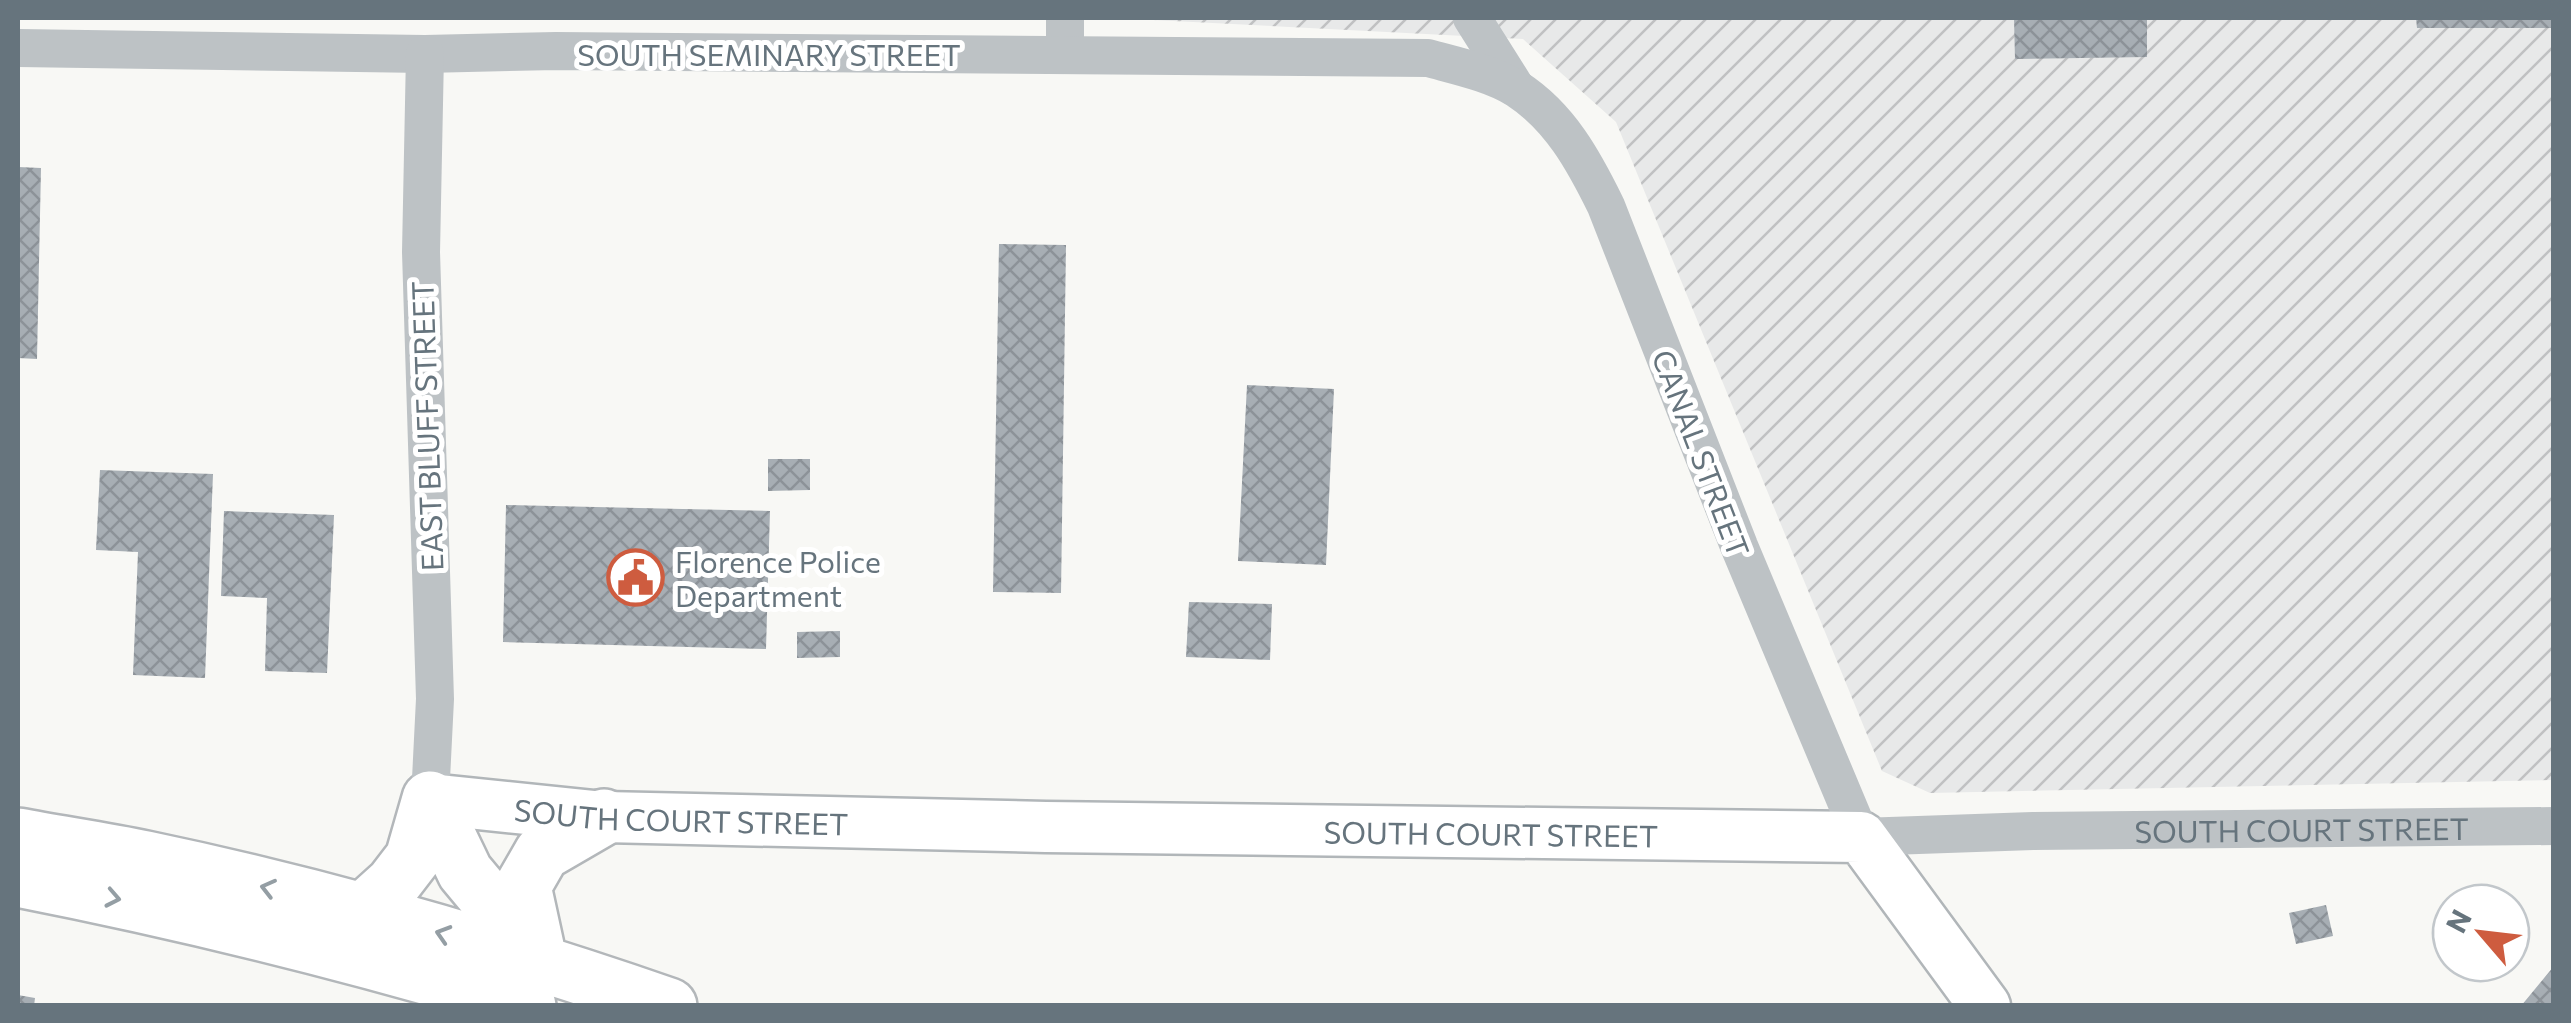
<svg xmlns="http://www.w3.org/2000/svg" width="2571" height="1023" font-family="Commissioner,sans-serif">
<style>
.industrial{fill:url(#industrial-furrows)}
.building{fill:url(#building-cross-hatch)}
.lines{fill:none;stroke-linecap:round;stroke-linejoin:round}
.major-casing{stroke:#b1b6b9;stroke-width:55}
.highway-casing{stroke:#b3b7ba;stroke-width:60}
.minor{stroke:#bdc2c5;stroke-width:38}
.major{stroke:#fff;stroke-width:50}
.highway{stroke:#fff;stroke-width:55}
.oneway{stroke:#949ea4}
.labels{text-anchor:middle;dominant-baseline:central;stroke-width:10;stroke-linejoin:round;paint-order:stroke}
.street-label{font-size:30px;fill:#66747d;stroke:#fff}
.poi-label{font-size:30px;fill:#66747d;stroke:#fff;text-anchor:start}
</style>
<defs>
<pattern id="industrial-furrows" width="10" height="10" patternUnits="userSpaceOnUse" patternTransform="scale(2.5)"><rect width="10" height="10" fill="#e8e9e9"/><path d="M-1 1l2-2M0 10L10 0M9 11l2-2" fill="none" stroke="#c0c1c2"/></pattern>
<pattern id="building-cross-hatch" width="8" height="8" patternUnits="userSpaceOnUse" patternTransform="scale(2.5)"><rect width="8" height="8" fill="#a7aeb4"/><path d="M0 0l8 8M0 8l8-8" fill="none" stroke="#8c9298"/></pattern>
</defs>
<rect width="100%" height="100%" fill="#f8f8f5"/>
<path class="industrial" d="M1114 18H2553V780L1930 793 1882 771 1616 122 1523 39Z"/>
<path class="building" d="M2014 18H2147V57L2015 59Z
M2416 18H2554V28H2417Z
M18 167 41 168 37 359 18 358Z
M999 244 1066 245 1061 593 993 592Z
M1247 385 1334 389 1326 565 1238 561Z
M768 459H810V490L768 491Z
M100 470 213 474 205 678 133 675 138 552 96 550Z
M506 505 770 511 766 649 503 642Z
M224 511 334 515 327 673 265 671 267 598 221 596Z
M1189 602 1272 604 1270 660 1186 657Z
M840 631V657L797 658V632Z
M2326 905 2333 936 2296 944 2289 913Z
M2554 966V1006H2521Z
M18 995 35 998 34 1006H18Z"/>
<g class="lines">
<defs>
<g id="major">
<path id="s2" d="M430 799 604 817 1046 827 1861 837 1985 1006"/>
</g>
<path id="highway" d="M430 799 465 872 540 962
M18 836C60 844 103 850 146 859 323 896 498 947 669 1006
M18 879C191 913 359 955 528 1006
M362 912 393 884 413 858 430 799
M538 955 523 886 542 853 604 817"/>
</defs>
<use href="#major" class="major-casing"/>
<use href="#highway" class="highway-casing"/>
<g class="minor">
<path d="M1065 18V55"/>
<path d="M1472 18 1516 88"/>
<path id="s1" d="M18 48 425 54 556 51 1428 58C1457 66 1491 73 1517 89 1560 117 1584 161 1606 206L1739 546 1861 837 2033 831 2554 826"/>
<path d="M425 54 421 252 435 699 430 799"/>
</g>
<use href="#major" class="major"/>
<use href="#highway" class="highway"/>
</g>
<defs><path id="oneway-chevron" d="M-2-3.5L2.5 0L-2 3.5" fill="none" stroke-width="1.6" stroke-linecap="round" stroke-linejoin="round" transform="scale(2.5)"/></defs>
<g class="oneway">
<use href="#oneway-chevron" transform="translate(268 888) rotate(-166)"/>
<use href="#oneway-chevron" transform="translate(113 898) rotate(11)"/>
<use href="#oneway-chevron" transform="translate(443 934) rotate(-163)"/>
</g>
<defs>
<symbol id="civic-ring" viewBox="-11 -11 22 22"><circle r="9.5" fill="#fff" stroke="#ce5c3f" stroke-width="1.5"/><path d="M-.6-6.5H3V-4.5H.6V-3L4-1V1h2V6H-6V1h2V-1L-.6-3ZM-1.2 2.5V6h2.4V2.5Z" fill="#ce5c3f"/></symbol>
</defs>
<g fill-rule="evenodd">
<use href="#civic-ring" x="604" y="546" width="63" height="63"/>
</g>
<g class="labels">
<g class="street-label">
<text x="769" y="53">SOUTH SEMINARY STREET</text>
<text transform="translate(426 426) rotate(-92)">EAST BLUFF STREET</text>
<text transform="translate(1702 453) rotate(69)">CANAL STREET</text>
<text stroke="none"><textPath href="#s2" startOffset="252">SOUTH COURT STREET</textPath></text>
<text stroke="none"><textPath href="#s1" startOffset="2775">SOUTH COURT STREET</textPath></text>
<text stroke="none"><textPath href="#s2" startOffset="1062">SOUTH COURT STREET</textPath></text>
</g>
<g class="poi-label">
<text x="675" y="560">Florence Police<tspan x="675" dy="34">Department</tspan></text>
</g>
</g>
<rect width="2571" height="1023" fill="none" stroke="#66747d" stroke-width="40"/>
<g transform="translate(2481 933) rotate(298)"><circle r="48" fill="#ffffff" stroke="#c2c7cb" stroke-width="2.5"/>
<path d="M0-8L18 38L0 25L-18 38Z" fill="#ce5c3f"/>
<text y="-15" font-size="28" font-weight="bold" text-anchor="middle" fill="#66747d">N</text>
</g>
</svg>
